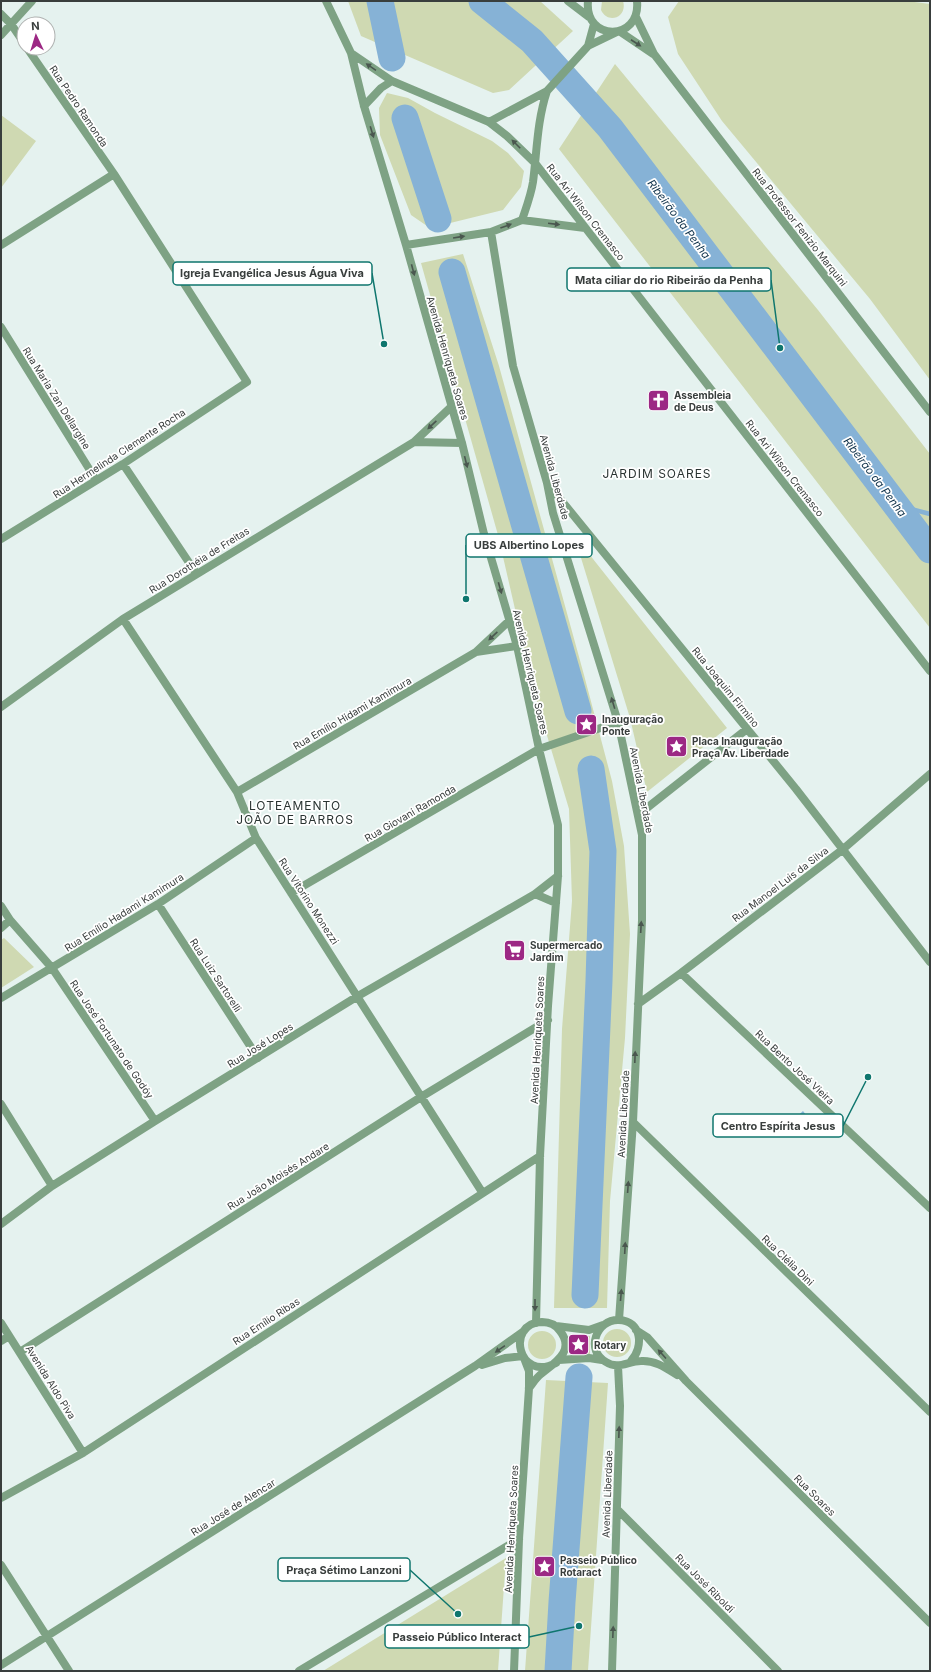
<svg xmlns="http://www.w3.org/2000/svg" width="931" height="1672" font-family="Inter,sans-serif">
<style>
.green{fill:#cfd9b2}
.water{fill:#86b2d6}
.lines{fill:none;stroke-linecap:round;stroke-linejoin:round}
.stream{stroke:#86b2d6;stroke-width:4.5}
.river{stroke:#86b2d6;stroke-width:27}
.street{stroke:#7ea284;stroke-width:8}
.oneway{fill:#4a574f}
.labels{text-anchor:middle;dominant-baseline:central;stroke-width:3.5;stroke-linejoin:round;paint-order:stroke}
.street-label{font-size:10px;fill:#393e3d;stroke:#fff}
.poi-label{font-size:10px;font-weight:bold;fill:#393e3d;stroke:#fff;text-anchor:start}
.water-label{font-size:11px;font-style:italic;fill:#0e314a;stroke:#fff}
.quarter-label{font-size:12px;letter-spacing:1px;fill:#293331;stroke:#fff}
.leader{fill:none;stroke:#0f766e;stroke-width:1.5}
.callout-dot{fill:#0f766e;stroke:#fff;stroke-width:1.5}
.callout{fill:#fff;stroke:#0f766e;stroke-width:1.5}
.callout-label{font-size:11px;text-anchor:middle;font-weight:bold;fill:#393e3d}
</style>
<rect width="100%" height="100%" fill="#e5f2ef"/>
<path class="green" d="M348 1H540L573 31 509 90 493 93 361 36Z
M602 1H623C628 17 608 25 601 10Z
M679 1H907L930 4V380L870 299 722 121 678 54 668 17Z
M615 64 818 310 930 454V628L559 149Z
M387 93 408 98 435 113 492 141 508 153 524 171 521 187 503 210 430 228 411 215 380 135 379 108Z
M1 115 36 141 1 188Z
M463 254 499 366 584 675 612 781 624 846 630 934 625 1038 610 1201 607 1308H554L562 1029 572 901 569 809 534 692 498 535 421 263Z
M574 535 727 728 647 792 630 718Z
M4 938 34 967 1 988V940Z
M603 1343a14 14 0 1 1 28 0a14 14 0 1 1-28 0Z
M528 1345a14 14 0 1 1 28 0a14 14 0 1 1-28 0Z
M569 1336H590V1354H570Z
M546 1380 608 1383 588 1671H525Z
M506 1558 498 1671H323Z"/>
<path class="water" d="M803 1111 810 1120 796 1130 790 1123Z"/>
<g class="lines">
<path class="stream" d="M896 505 930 514"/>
<path class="river" d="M380 1 392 58
M482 1 532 41 610 128 930 550
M405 118 438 219
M452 272 578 711
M585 1295 599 981 603 851 591 769
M558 1671 562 1602 579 1377"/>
<path class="street" d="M326 1 351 53 364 106 406 245 462 443 484 534 517 646 539 749 558 825V876L548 1006 540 1156 536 1323
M568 1 589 17
M588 1C584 42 641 42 637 1
M1 14 11 24 24 43
M636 17 654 54 930 412
M619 31 653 54
M1 35 32 1
M588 46 594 24
M351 53 392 81 489 122 507 136 535 163 930 671
M364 106 381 88 392 81
M489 122 547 91 588 46 617 32
M522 220C526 208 531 195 533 182 537 151 537 121 547 91
M491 232 513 366 547 483 553 513 618 722 642 835V920L633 1122 619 1320
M1 245 114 174
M406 245 491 232 522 220 585 228
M1 327 96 480
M414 442 462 443
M123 464 196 573
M548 484 796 789 930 962
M1 539 123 464 247 382 114 174 27 48
M123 619 237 792 256 838 482 1192
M476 652 517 646
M1 707 123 619 414 442 451 407
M237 792 476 652 509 621
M638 815 747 729
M291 893 539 749 618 722
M535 894 556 903
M158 904 258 1058
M1 906 10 920 52 968 155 1121
M1 928 10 920
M681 973 930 1208
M1 998 158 904 256 838
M638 1004 681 973 842 850 930 774
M1 1104 52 1186
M633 1122 930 1412
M1 1224 52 1186 155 1121 358 996 535 894 558 876
M1 1323 83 1453
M556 1326 589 1330 603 1325
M636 1330 647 1337 686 1381 930 1623
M1 1341 9 1336
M20 1352 421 1097 548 1020
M559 1360 589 1358 602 1360
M631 1361C644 1347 642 1321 619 1320 596 1319 585 1351 606 1362 618 1370 628 1361 641 1361 655 1360 666 1368 677 1375
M482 1365 505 1358 523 1356
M529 1388C533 1383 536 1378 541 1374 554 1363 576 1351 560 1331 556 1325 549 1322 542 1322 505 1323 518 1383 556 1363
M1 1498 83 1453 540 1156
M617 1509 778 1671
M1 1565 69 1671
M1 1665 475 1366 524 1331
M299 1671 519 1539
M514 1671 519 1539 529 1388V1371L524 1358
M612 1671 620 1406 618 1366"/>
</g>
<defs><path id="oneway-solid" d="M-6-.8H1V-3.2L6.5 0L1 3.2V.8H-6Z"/></defs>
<g class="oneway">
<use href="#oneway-solid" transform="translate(636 43) rotate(33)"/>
<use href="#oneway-solid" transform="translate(371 67) rotate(-146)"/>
<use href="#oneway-solid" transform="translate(372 132) rotate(73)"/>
<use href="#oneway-solid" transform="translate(516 144) rotate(-135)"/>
<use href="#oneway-solid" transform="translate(554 224) rotate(7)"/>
<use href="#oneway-solid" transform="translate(506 226) rotate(-20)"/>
<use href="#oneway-solid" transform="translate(459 237) rotate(-9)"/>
<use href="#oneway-solid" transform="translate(413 270) rotate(75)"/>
<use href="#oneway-solid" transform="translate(432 425) rotate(137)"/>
<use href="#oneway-solid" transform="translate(466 462) rotate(76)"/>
<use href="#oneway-solid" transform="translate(500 588) rotate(74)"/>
<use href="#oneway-solid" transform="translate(493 636) rotate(137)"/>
<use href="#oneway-solid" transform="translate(613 703) rotate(-107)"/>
<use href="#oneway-solid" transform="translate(641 927) rotate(-87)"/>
<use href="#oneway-solid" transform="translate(635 1057) rotate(-88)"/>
<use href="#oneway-solid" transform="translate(628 1187) rotate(-86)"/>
<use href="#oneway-solid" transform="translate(625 1248) rotate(-87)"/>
<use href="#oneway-solid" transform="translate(621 1295) rotate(-85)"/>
<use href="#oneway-solid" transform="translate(535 1305) rotate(90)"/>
<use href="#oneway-solid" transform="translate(500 1349) rotate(145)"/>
<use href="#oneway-solid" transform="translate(662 1354) rotate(-132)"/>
<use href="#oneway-solid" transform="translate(619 1432) rotate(-88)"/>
<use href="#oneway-solid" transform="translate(613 1632) rotate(-88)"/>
</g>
<defs>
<symbol id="church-square" viewBox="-11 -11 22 22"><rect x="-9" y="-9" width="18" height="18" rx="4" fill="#9c2884" stroke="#fff"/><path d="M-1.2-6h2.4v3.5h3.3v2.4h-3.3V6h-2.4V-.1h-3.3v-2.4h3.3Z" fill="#fff"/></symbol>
<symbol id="sight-square" viewBox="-11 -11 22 22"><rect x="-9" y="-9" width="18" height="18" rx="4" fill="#9c2884" stroke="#fff"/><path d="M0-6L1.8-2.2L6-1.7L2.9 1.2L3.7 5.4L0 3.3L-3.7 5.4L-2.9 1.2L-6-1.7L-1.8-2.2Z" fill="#fff"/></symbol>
<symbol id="supermarket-square" viewBox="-11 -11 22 22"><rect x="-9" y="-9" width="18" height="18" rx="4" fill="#9c2884" stroke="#fff"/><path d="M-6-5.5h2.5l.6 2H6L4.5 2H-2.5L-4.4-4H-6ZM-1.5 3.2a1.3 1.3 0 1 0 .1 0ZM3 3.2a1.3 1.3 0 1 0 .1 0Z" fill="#fff"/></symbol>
</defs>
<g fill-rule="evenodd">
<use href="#church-square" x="646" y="388" width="25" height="25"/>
<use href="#sight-square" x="574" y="712" width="25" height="25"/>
<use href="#sight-square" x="664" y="734" width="25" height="25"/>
<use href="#supermarket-square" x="502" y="938" width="25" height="25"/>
<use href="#sight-square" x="566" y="1332" width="25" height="25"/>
<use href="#sight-square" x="532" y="1554" width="25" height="25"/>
</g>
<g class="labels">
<g class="street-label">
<text transform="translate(79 106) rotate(56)">Rua Pedro Ramonda</text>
<text transform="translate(586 212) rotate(52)">Rua Ari Wilson Cremasco</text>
<text transform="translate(800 227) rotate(52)">Rua Professor Fenizio Marquini</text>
<text transform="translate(448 358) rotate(74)">Avenida Henriqueta Soares</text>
<text transform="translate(57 398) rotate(58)">Rua Maria Zan Dellargine</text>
<text transform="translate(119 453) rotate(-33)">Rua Hermelinda Clemente Rocha</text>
<text transform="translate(785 468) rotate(52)">Rua Ari Wilson Cremasco</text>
<text transform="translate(555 477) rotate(75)">Avenida Liberdade</text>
<text transform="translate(199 560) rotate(-32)">Rua Dorothéia de Freitas</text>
<text transform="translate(531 672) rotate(77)">Avenida Henriqueta Soares</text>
<text transform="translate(726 687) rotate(51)">Rua Joaquim Firmino</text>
<text transform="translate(352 713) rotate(-30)">Rua Emílio Hidami Kamimura</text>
<text transform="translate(642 790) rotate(79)">Avenida Liberdade</text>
<text transform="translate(410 813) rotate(-30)">Rua Giovani Ramonda</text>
<text transform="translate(780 884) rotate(-37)">Rua Manoel Luis da Silva</text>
<text transform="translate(309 901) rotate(57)">Rua Vitorino Monezzi</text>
<text transform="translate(124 912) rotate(-32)">Rua Emílio Hadami Kamimura</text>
<text transform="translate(216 975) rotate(57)">Rua Luiz Sartorelli</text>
<text transform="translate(112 1039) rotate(56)">Rua José Fortunato de Godóy</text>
<text transform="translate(537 1040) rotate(-87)">Avenida Henriqueta Soares</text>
<text transform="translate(260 1045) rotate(-32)">Rua José Lopes</text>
<text transform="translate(795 1067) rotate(43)">Rua Bento José Vieira</text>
<text transform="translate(623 1114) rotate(-87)">Avenida Liberdade</text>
<text transform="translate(278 1176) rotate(-32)">Rua João Moisés Andare</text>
<text transform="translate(788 1260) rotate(44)">Rua Clélia Dini</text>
<text transform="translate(266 1321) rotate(-33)">Rua Emílio Ribas</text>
<text transform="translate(51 1382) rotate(58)">Avenida Aldo Piva</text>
<text transform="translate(607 1494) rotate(-88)">Avenida Liberdade</text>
<text transform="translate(815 1495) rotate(45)">Rua Soares</text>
<text transform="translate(233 1507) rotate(-32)">Rua José de Alencar</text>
<text transform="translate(511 1529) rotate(-87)">Avenida Henriqueta Soares</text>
<text transform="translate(705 1583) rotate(45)">Rua José Riboldi</text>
</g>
<g class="poi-label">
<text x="674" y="395">Assembleia<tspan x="674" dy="12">de Deus</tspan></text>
<text x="602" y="719">Inauguração<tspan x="602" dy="12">Ponte</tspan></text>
<text x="692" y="741">Placa Inauguração<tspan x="692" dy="12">Praça Av. Liberdade</tspan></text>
<text x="530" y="945">Supermercado<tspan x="530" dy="12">Jardim</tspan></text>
<text x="594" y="1345">Rotary</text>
<text x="560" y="1560">Passeio Público<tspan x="560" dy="12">Rotaract</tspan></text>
</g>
<g class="water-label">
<text transform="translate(679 219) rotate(53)">Ribeirão da Penha</text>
<text transform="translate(875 477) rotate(53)">Ribeirão da Penha</text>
</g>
<g class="quarter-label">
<text x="657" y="473">JARDIM SOARES</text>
<text x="295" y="805">LOTEAMENTO<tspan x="295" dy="14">JOÃO DE BARROS</tspan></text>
</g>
</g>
<path class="leader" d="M384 344L372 273M780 348L771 280M466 599L466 545M868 1077L843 1126M458 1614L410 1570M579 1626L529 1637"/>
<g class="callout-dot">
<circle cx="384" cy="344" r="4"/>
<circle cx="780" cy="348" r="4"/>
<circle cx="466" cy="599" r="4"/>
<circle cx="868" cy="1077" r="4"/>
<circle cx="458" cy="1614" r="4"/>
<circle cx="579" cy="1626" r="4"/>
</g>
<g class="callout">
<rect x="173" y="262" width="199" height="23" rx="4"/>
<rect x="567" y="268" width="204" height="23" rx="4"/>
<rect x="466" y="534" width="126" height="23" rx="4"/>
<rect x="713" y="1114" width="130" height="23" rx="4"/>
<rect x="278" y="1558" width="132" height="23" rx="4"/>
<rect x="385" y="1625" width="144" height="23" rx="4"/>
</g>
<g class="callout-label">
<text x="272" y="277">Igreja Evangélica Jesus Água Viva</text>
<text x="669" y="284">Mata ciliar do rio Ribeirão da Penha</text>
<text x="529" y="549">UBS Albertino Lopes</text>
<text x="778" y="1130">Centro Espírita Jesus</text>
<text x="344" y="1574">Praça Sétimo Lanzoni</text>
<text x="457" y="1641">Passeio Público Interact</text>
</g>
<rect width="931" height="1672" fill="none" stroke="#393e3d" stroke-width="4"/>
<g transform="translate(36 36) rotate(356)"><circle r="19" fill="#ffffff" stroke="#b0b2b1"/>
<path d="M0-3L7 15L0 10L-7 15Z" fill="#9c2884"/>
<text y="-6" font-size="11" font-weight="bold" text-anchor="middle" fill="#393e3d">N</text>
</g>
</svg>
